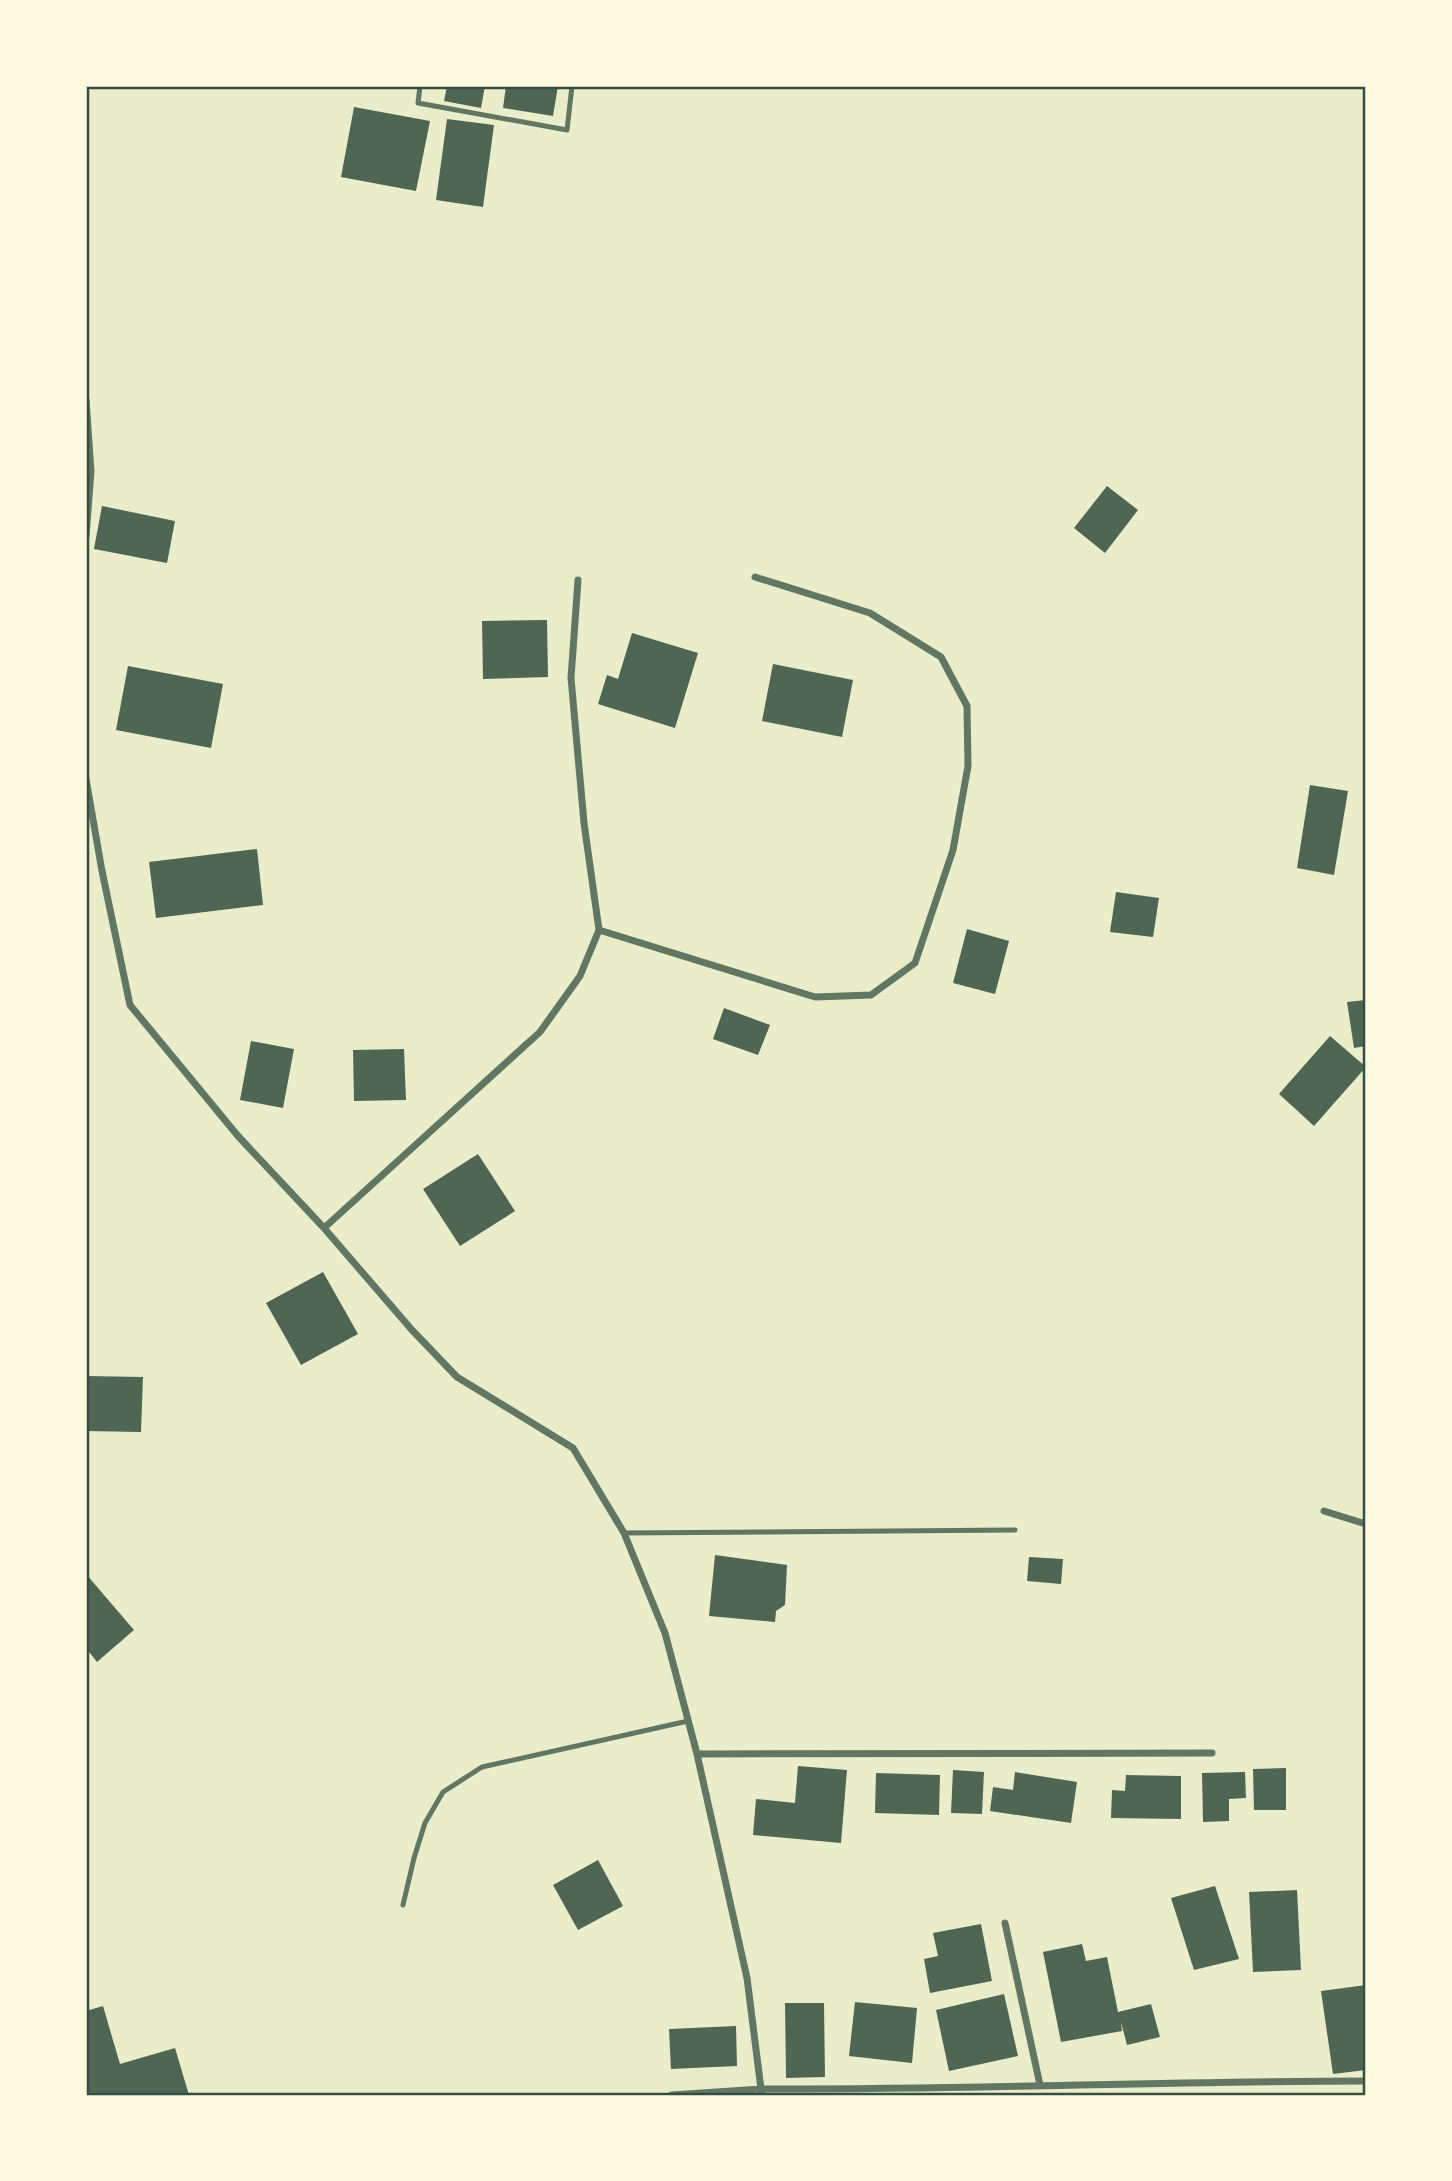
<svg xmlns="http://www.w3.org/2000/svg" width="1452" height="2181" font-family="'Titillium Web',sans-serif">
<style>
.building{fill:#4f6655}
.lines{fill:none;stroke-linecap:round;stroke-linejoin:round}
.service{stroke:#617663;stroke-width:5}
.minor{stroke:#617663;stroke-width:7}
.neatline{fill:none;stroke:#344e41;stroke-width:2.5}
</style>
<rect width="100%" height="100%" fill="#e9edc9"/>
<path class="building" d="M447 86H485L481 108 444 101Z
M506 86H558L553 116 503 108Z
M354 107 430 121 416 191 341 177Z
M447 119 494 125 483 207 436 200Z
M1107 486 1138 510 1105 553 1074 528Z
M102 506 175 521 167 563 94 549Z
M547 620 548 677 483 679 482 621Z
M632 633 698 653 675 728 598 704 607 675 618 679Z
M773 664 853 680 842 737 762 721Z
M128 666 223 684 211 748 116 730Z
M1310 785 1348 791 1334 875 1297 868Z
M257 849 263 905 156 918 149 862Z
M1116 892 1159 898 1153 937 1110 932Z
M967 929 1009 941 995 994 953 983Z
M1366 1000V1046L1354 1048 1347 1002Z
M724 1008 770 1025 758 1055 713 1039Z
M1330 1036 1366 1067 1314 1126 1279 1094Z
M251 1041 294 1049 283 1108 240 1100Z
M404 1049 406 1100 354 1101 353 1050Z
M478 1154 515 1211 460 1246 423 1189Z
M323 1272 358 1334 301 1365 266 1303Z
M86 1376 143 1377 141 1432 86 1431Z
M715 1555 787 1565 785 1605 776 1611 775 1622 709 1616Z
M1029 1557 1063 1559 1061 1584 1027 1581Z
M86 1574 134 1630 97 1662 86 1648Z
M798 1766 847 1770 841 1843 753 1835 756 1799 795 1803Z
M1286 1768V1810H1254L1253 1769Z
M953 1770 984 1772 982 1814 951 1813Z
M1015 1772 1077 1782 1071 1823 990 1811 993 1787 1013 1790Z
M1245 1772 1246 1798 1229 1799V1821L1203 1822 1202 1773Z
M876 1773 940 1775 939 1815 875 1813Z
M1126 1775 1181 1776V1819L1111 1818 1112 1790 1125 1791Z
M598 1860 623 1906 578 1930 553 1885Z
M1215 1886 1239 1959 1194 1970 1171 1898Z
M1297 1890 1301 1970 1253 1972 1249 1892Z
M981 1924 992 1981 930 1993 924 1959 938 1956 933 1933Z
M1082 1944 1086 1961 1107 1957 1118 2012 1151 2004 1160 2037 1127 2045 1121 2022 1122 2031 1061 2042 1043 1952Z
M1366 1985V2070L1333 2074 1321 1991Z
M1004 1994 1018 2056 949 2071 936 2010Z
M855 2002 917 2008 912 2063 849 2056Z
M785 2003H824L825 2077 786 2078Z
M103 2006 120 2064 175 2048 189 2095H86V2011Z
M736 2026 737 2066 671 2069 669 2029Z"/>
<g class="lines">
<path class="service" d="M420 86 418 103 567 130 572 86
M624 1533 1015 1530
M403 1905 414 1858 425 1823 443 1792 482 1767 688 1721"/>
<path class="minor" d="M86 400 91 471 86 536
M86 779 102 871 130 1005 238 1136 324 1228 412 1330 457 1377 573 1448 624 1533 665 1633 697 1754 747 1978 761 2089C963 2090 1165 2081 1366 2081
M599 930 815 997 871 995 915 963 953 850 968 766 967 706 941 657 870 613 755 577
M324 1228 540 1032 580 976 599 930 584 823 571 678 578 580
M1324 1511 1366 1524
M697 1754 1212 1753
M1005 1923 1040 2085
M672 2095 761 2089 762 2095"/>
</g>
<rect width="1452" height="2181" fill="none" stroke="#fefae0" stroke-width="175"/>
<rect x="88" y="88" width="1276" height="2006" class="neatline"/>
</svg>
